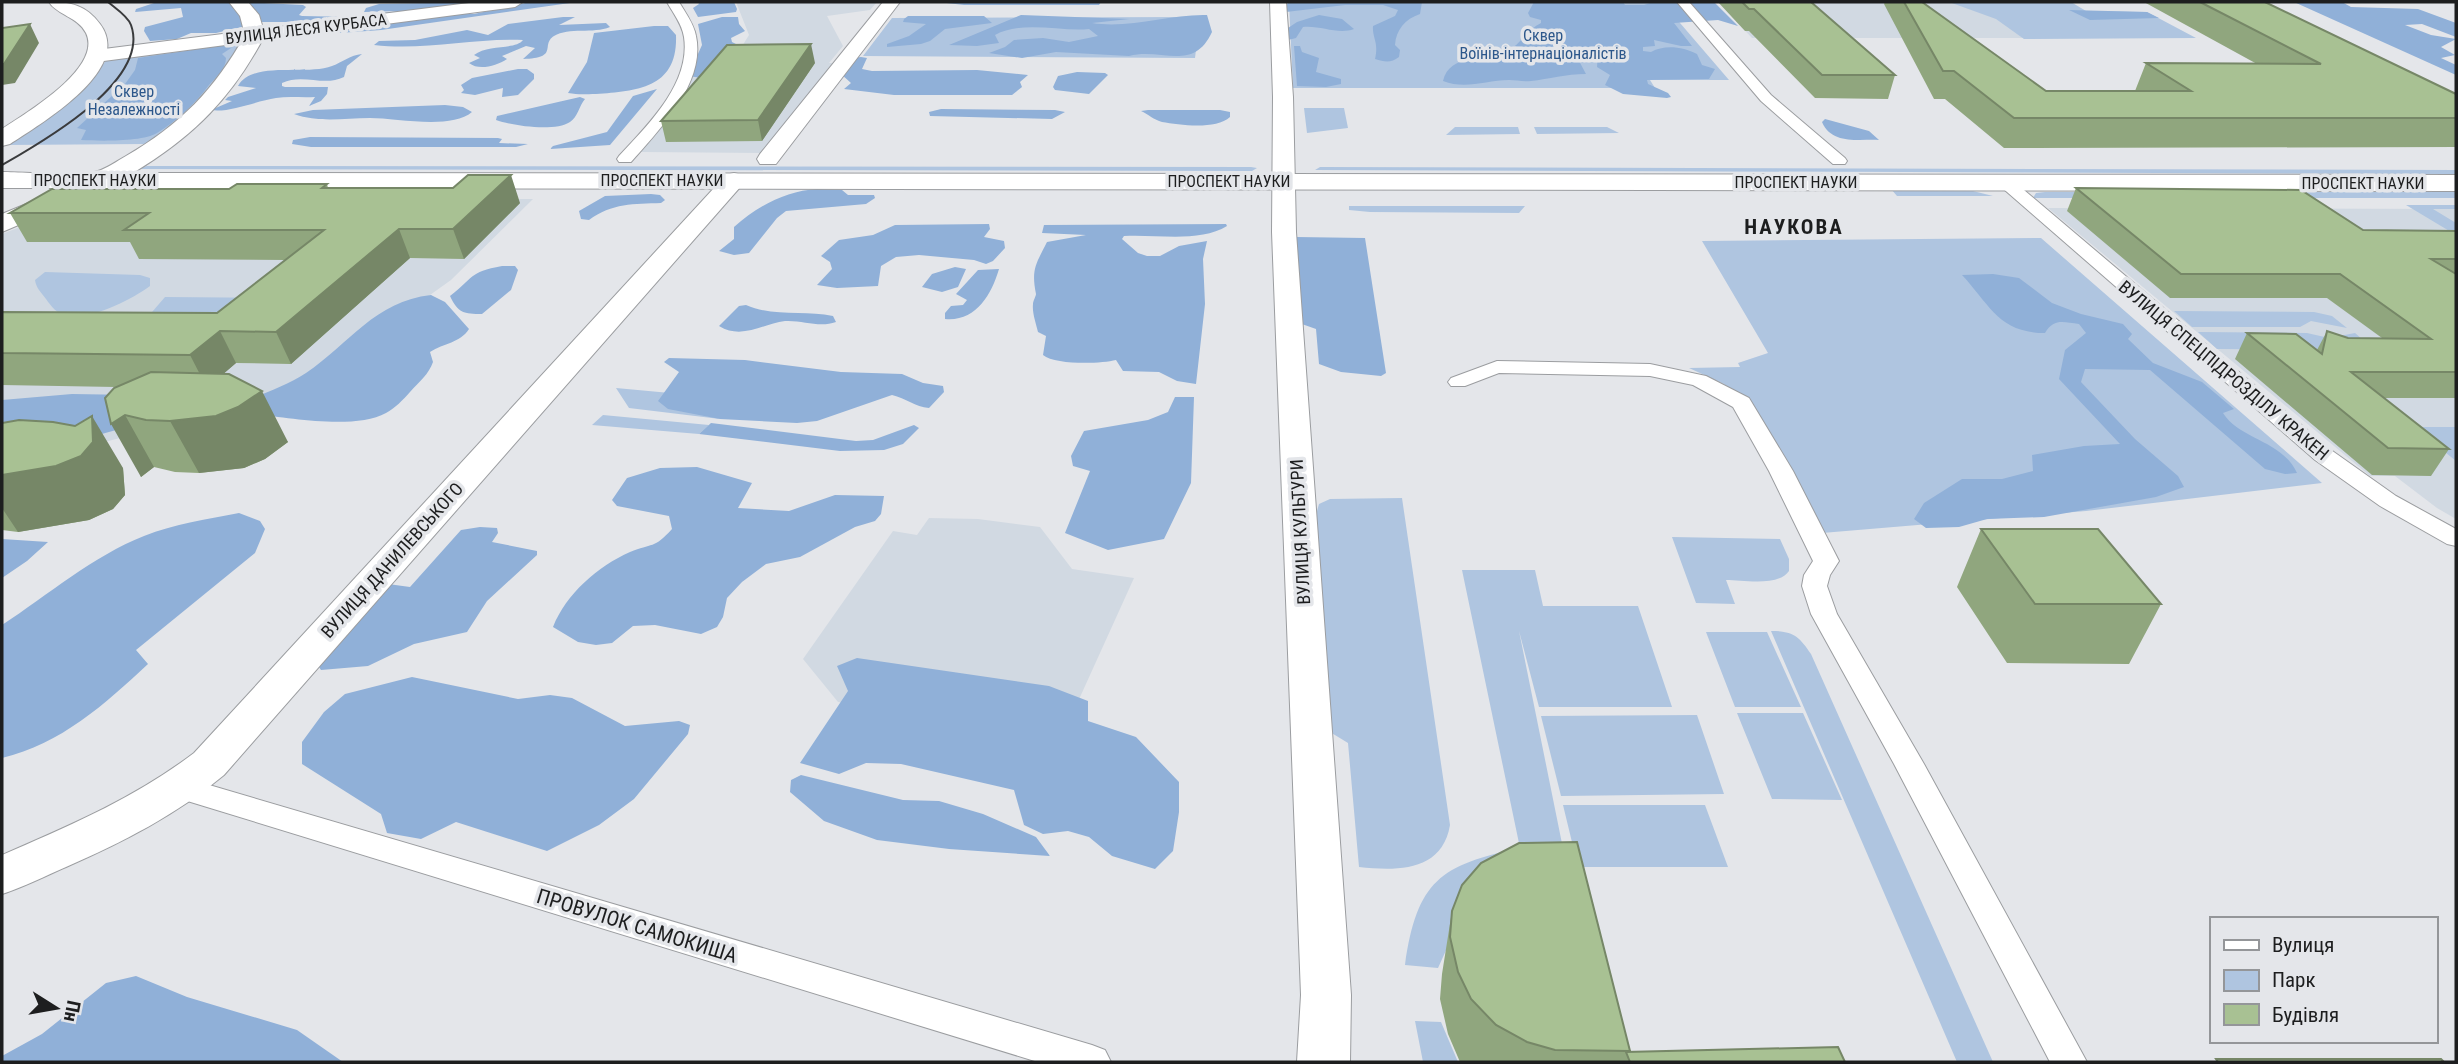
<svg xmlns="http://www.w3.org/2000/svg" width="2458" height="1064" font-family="'Roboto Condensed',sans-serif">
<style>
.built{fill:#d1d9e2}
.green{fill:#afc5e0}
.forest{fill:#90b0d8}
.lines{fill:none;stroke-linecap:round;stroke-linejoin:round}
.street-casing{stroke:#9b9da0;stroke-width:2}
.secondary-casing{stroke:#9b9da0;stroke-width:2}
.primary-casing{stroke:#9b9da0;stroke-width:2}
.street{fill:#fff;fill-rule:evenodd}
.secondary{fill:#fff;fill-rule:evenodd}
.primary{fill:#fff;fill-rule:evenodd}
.tram{stroke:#3a3b3d;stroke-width:2}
.wall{fill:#90a67e}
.shaded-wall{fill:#768767}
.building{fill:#a8c193;stroke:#768767;stroke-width:2}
.labels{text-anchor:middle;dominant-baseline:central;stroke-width:7;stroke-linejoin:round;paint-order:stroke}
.far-street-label{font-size:16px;fill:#1d1e1f;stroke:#e4e6ea}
.far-park-label{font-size:16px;fill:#2c578b;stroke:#e4e6ea}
.street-label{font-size:18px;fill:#1d1e1f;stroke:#e4e6ea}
.far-district-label{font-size:21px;font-weight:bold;letter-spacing:2px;fill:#1d1e1f;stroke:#e4e6ea}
.near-street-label{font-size:21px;fill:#1d1e1f;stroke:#e4e6ea}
</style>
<rect width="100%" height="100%" fill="#e4e6ea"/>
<path class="built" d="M736 2H877L870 10 827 16 843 46 829 63H838L763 153 641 152 700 65 731 64 749 35Z
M1718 2H2053L2127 38H1752Z
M533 199 451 280 290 395 2 468V234L89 200Z
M2048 208 2456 209V519L2437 508 2395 476H2370Z
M929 518 978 519 1040 527 1072 569 1134 578 1061 739 838 702 803 659 893 531 917 535Z"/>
<path class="green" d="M1289 2H1662L1729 80H1650L1655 88H1293Z
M1949 2H2071L2086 11 2147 12 2196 38 2024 39 1996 19Z
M1200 17 1195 58 863 56 892 18Z
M239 42 236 55 196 107 146 144 4 145 93 78 107 59Z
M1304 108H1344L1348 128 1307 133Z
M1455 127H1518L1520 134 1446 135Z
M1534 127H1607L1619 133 1537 134Z
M147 166 1251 167 1257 168 1252 171 136 169Z
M1320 167 2456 170V174L1315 170Z
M1891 189H1965L1993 196H1897Z
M2045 192H2456V198H2033L2036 193Z
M2406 205H2456V209H2433L2456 223V235Z
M1349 206H1525L1519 213 1370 212 1349 210Z
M2041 238 2322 483 2086 511 1822 533 1748 403 1724 384 1689 368 1740 367 1738 363 1768 353 1702 241Z
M45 272 140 275 150 278V286C131 300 91 320 67 316 57 314 51 306 46 299 41 292 36 288 35 280Z
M165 297 291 298 232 345 146 319Z
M2174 311 2314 312 2332 316 2347 328 2311 321 2300 327H2192Z
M2198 332 2307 333 2329 338 2355 333 2369 345 2361 350 2217 349Z
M616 388 670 393 678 401 720 419 629 408Z
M603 415 709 425 699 434 592 425Z
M2414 427H2456V461Z
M1402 498 1450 825C1442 872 1397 871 1359 867L1348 743 1330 732 1315 518 1319 504 1330 499Z
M1672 537 1780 539 1789 559V571C1778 587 1743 580 1726 580L1735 604 1696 603Z
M1462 570H1535L1543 606H1638L1672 707H1539L1519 631 1571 888 1448 946 1438 968 1405 965C1417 881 1440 865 1520 848Z
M1771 631C1793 631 1799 636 1811 654L1993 1062H1957Z
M1706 632H1767L1801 707H1735Z
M1737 713H1803L1842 800 1772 799Z
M1697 715 1724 794 1561 796 1541 716Z
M1563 805H1705L1728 867H1578Z
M1415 1021 1441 1022 1458 1062H1423Z"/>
<path class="forest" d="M157 2H232L235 10 241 13 246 26 216 33H191L177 39 150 41 144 31 145 27 183 17 181 8 135 12 136 9Z
M243 2 303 5 306 7 299 15 302 16 351 17 399 11 364 12 366 8 379 4 478 2 300 24 298 22H259Z
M530 2H577L381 30 325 34 320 31 455 12 474 14Z
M698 2H734L737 9 736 12 698 17 693 8 699 4Z
M938 2H1101L1099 5H964Z
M1290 2H1422L1420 14C1405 19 1396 30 1395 45L1400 50 1399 57C1391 63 1385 62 1375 59 1379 42 1372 38 1373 26L1395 16 1398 10 1383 5H1345L1286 12 1283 6Z
M1534 2H1623L1625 5H1644L1653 2H1714L1738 26 1718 20 1674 23 1692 46H1681L1654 40 1655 46 1643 47V51L1651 52C1665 44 1683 47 1697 54L1702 65 1715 69 1709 79 1647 80 1648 84 1668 93 1671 97 1667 98 1623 94 1605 85 1610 75 1597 67 1598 51 1589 49V55L1578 59 1586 74C1566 74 1549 79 1531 81 1523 82 1516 80 1509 80 1486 80 1466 90 1443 81 1450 52 1485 62 1506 52 1520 45 1527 30 1541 23V20L1530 17 1528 13Z
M2294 2H2342L2351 7 2418 9 2456 23V37L2422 24 2405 25 2431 35 2456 39 2441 47 2455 55 2441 58 2456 65V75Z
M2069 10 2147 12 2159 18 2090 20Z
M1021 15 1129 19 1092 23C1130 29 1169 14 1207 15L1212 32C1193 73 1161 47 1129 56L1056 52 1022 58 989 53 1005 47 1014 40 1043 38 1069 42 1098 36 1089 29C1061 32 1022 20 995 35L999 43 977 46 949 45Z
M1319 15 1342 19 1354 29C1338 35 1320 25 1303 27L1296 38 1288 40 1282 32 1297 22Z
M908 16H984L992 23 945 29 930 41 921 44 887 47V44L909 36 926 24 903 22 904 19Z
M563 17H575L559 25 606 23 610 27C593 34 569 27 554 36 540 45 560 58 523 59L535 48 526 46 502 56 507 59C496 66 479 71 469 63L480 58 474 55C488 44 516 50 523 40 473 38 423 51 374 45L379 41 415 40 467 30 488 35 508 24Z
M722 17H738L739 24 745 31 731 38 732 42 738 45 731 63 709 79 688 76 702 45 698 24Z
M654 26H668L676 35C678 88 638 91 596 94 586 94 579 95 568 93L587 62 594 33Z
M232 44 234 46 222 54 226 58C226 69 216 77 209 85 195 104 177 121 157 133 143 142 99 141 81 140L86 130 77 128 125 84 135 70 138 58Z
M1300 46 1302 52 1319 58 1316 72 1341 79V84L1326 87 1297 86 1294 46Z
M362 54 347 66 344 77C324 87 303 73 282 83V86L285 87H328L327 94 321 101 309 106 315 97C302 98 289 96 276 98 256 101 229 113 211 110L232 101 225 100 228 97 256 88 238 86C253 60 306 76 332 66 343 62 350 55 362 54Z
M861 57 867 58 862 69 872 71 977 70 1028 75 1020 82 1022 87 1012 95H894L844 89 851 83 841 74 852 58Z
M518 69H527L534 74V79L518 95 502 97 503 88 475 95 461 93 464 90 461 85 472 78Z
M1077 72 1105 73 1108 75 1089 94 1055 90 1053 87 1058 76Z
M657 89 610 145 550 149 553 146 607 132 633 96Z
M580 97 585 99C579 106 578 117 570 122 555 132 513 126 496 120L497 116Z
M445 105 463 107 472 112C451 130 396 118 370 118 344 118 319 123 294 114L313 110Z
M941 109 1055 110 1065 112 1052 119 930 116 929 112Z
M1148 110H1220L1230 112V117C1216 130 1180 125 1162 122 1154 120 1148 114 1141 111Z
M1825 119 1869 131 1879 140C1858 139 1832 145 1822 122Z
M310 137 498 138 502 139 499 143 528 144 516 147H311L292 144 293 140Z
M817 189 842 190 848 195H874L875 198 866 204 786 211 777 218 749 253 734 255 719 251 734 239V227C757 206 786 191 817 189Z
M651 194 660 195 665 200 661 203C634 204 612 203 589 220L581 219 579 211 605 196Z
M989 224 990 229 984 237 1004 241 1005 248 993 261 986 264 974 260 919 255 896 257 881 266 878 286 837 288 817 285 832 269 830 262 821 256 839 240 873 235 895 225Z
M1226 224 1227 226C1200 243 1156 234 1124 236L1122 239 1138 253 1147 256H1160L1179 246 1207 241 1203 259 1205 304 1196 384 1177 381 1159 372 1123 371 1116 360C1100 364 1055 365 1043 355L1046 336 1038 332C1036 323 1032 313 1033 304 1033 301 1036 296 1036 294 1031 269 1036 264 1047 242L1086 235 1042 233 1044 225Z
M1296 237 1365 238 1386 373 1381 376 1341 372 1319 364 1316 329 1299 323Z
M502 266H515L518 270 511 290 482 314C464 314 458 313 450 296 474 278 468 272 502 266Z
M955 267 966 269 958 287 942 292 922 287 932 274Z
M999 269C991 296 975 322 945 319V313L951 306 963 305 967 300 956 294 978 270Z
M1993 274 2019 278 2052 303 2081 314 2123 324 2132 334 2128 339 2153 363 2202 382 2234 409 2223 413C2240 440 2282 440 2297 473L2285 474 2265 469 2150 370 2085 369 2081 382 2135 439 2178 476 2184 487 2156 497 2044 517 1987 519 1959 527 1926 528 1914 519 1924 503 1962 479H2002L2033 471 2032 455 2084 446 2120 444 2059 379 2065 350 2086 333 2079 324C2063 322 2054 318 2045 333 1999 333 1990 305 1962 275Z
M431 295 445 302 469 329C460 343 444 343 430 352L433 362C429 374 419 382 410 392 403 400 395 408 386 413 355 430 289 418 256 414L247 401C266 392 288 385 306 373 349 344 375 301 431 295Z
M746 305C773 317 805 310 833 316L836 322C819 328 803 320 785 321 762 324 742 340 719 326L739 306Z
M669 358 745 360 841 372 902 374 923 383 943 386 944 392 929 408C915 407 906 398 892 395L817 421 797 423 720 419 668 409 658 401 679 372 664 362Z
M72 394 134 395 127 427 80 440 2 435V400Z
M1175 397H1194L1191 483 1164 539 1108 550 1065 533 1090 471 1073 466 1071 456 1084 431 1148 420 1168 412Z
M711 423 856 441 873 440 914 425 919 428 903 444 884 450 840 451 699 434Z
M697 467 752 483 738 508 789 511 835 495 884 496 881 514 875 521 855 527 800 557 766 564 742 582 727 598 723 617 717 627 701 634 655 625 633 626 612 643 596 645 578 642 553 627C566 594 598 566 630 552 652 543 654 549 672 529L669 516 617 506 612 500 627 478 660 468Z
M239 513 260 521 265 529 255 553 136 650 148 664C105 704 61 744 2 758V625C48 595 93 556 144 536 174 524 208 519 239 513Z
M480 527 497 528 498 533 492 542 537 551V555L487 601 467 632 414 644 368 666 321 670 315 661 388 584 410 587 461 530Z
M2 539 48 542 27 561 2 578Z
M857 658 1049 686 1088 701V721L1136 737 1179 782V812L1173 851 1155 869 1112 856 1089 837 1068 831 1043 834 1024 825 1014 790 901 764 866 763 839 774 800 763 848 691 837 666Z
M412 677 518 699 550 695 572 698 625 726 679 721 690 725 688 734 634 799 599 825 547 851 456 822 421 839 387 833 381 814 302 764V742L324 712 345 694Z
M801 775 903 800 939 801 983 814 1036 837 1050 856 949 849 877 840 824 821 790 792 791 780Z
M136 976 187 997 297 1030 343 1062H2V1056L42 1034 106 983Z"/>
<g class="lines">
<defs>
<path id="street" d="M667 2H679C685 12 694 24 696 36 706 83 659 130 631 162H619L617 159 619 156C648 125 691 83 684 37 682 24 673 13 667 2Z
M1677 2H1689L1771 95 1845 158 1847 161 1845 164H1833L1761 101Z
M2005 177 2011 179 2331 450 2396 496 2456 529V546L2447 544 2380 506 2315 460 1999 185 1997 182 1999 179Z
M1497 361 1650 364 1706 376 1749 398 1793 471 1839 561 1830 575 1827 586 1837 614 1924 764 2087 1062H2050L1894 764 1811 614 1802 586 1804 575 1813 561 1769 471 1733 407 1693 385 1650 376 1499 373 1465 386H1451L1448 382 1451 378Z
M182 777 1092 1045 1105 1050 1111 1062H1038L171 796 167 788 171 780Z"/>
<path id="secondary" d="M477 2H523L515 7 96 62 87 56 96 50Z
M883 2H900L776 164H760L757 159 760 154Z
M1270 2H1286L1293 97 1296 232 1351 995 1350 1062H1297L1301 995 1272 232 1273 97Z
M734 173 742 175 746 180 742 185 224 775C176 815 123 842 66 867 45 876 24 887 2 894V855C69 826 135 798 194 753L726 175Z"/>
<path id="primary" d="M49 2C71 2 86 5 100 24 134 69 42 123 10 144L2 146V129C26 113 103 68 86 33 78 17 57 15 49 2Z
M229 2H248L259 15 265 35C232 98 194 136 133 173L2456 175V191L105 188 2 232V214L65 188H2V172C23 172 82 177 98 171 108 168 117 161 126 156 180 125 215 89 245 35L240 16Z"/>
</defs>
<use href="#street" class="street-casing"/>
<use href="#secondary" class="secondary-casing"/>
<use href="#primary" class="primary-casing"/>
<use href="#street" class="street"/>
<use href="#secondary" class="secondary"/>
<use href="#primary" class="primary"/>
<path class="tram" d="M2 165C42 142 151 81 131 25 128 16 115 8 108 2"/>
</g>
<path class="wall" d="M1718 2H1811L1895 75 1888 99 1815 98 1749 31H1745Z
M1885 2H1922L2046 91H2135L2146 63 2257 64 2144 2H2265L2456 94V147L2004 148 1945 99H1934L1884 4Z
M815 63 762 141 666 142 661 121Z
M327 184 328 188 520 203 464 259 410 258 291 364 236 363 223 374 288 442 265 459 244 468 199 473 175 472 154 467 141 477 116 387 2 385V312L217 313 286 260 139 259 130 242H27L10 213 229 189Z
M2076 188 2363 230 2456 231V398H2384L2449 449 2431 476 2372 475 2235 359 2247 333 2317 350 2327 331 2348 338H2382L2327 298H2170L2067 211Z
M2 423 123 468 125 495 113 509 89 520 18 532 2 530Z
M1981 529 2161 604 2129 664 2007 663 1957 587Z
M1452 911 1630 1052 1845 1062H1460L1448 1034 1440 999 1442 974Z"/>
<path class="shaded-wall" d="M30 24 39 43 15 83 2 85V64Z
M811 44 815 63 762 141 758 120Z
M511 175 520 203 464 259 453 229Z
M399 229 410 258 291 364 276 332Z
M220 331 236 363 207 388 190 355Z
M262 391 288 442 265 459 244 468 199 473 170 421Z
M125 415 154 467 141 477 111 424Z
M92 416 123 468 125 495 113 509 89 520 18 532 2 508V475Z"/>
<path class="building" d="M1742 2H1811L1895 75H1822L1754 9H1749Z
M1904 2H1922L2046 91H2191L2146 63 2321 64 2200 2H2265L2456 94V118H2014L1954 71H1943Z
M30 24 4 64H2V28Z
M811 44 758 120 661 121 727 45Z
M468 175H511L453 229H399L276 332 220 331 190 355 2 353V312L217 313 324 230H124L149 213H10L52 189H229L237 184H327L322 188H453Z
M2076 188 2301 190 2363 230 2456 231V259H2431L2456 274V372H2351L2449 449 2388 448 2247 333 2296 334 2322 354 2327 331 2348 338 2431 339 2340 274H2181Z
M151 372 229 374 262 391 238 407 216 416 170 421 146 420 125 415 111 424 105 398 114 388Z
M92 416 93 442 81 456 56 466 2 475V423L19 420 53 422 75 426Z
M1981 529H2098L2161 604H2035Z
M1577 842 1630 1051 1555 1050 1527 1042 1496 1025 1471 999 1458 972 1450 937 1452 911 1462 885 1481 863 1519 843Z
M1838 1047 1845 1062H1630L1626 1052Z
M2216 1059H2441L2444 1062H2218Z"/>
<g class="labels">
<g class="far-street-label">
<text transform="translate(306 29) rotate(-7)">ВУЛИЦЯ ЛЕСЯ КУРБАСА</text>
<text x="95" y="180">ПРОСПЕКТ НАУКИ</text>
<text x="662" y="180">ПРОСПЕКТ НАУКИ</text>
<text x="1229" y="181">ПРОСПЕКТ НАУКИ</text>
<text x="1796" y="182">ПРОСПЕКТ НАУКИ</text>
<text x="2363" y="183">ПРОСПЕКТ НАУКИ</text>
</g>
<g class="far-park-label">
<text x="1543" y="35">Сквер<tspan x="1543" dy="18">Воїнів-інтернаціоналістів</tspan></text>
<text x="134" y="91">Сквер<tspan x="134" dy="18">Незалежності</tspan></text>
</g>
<g class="street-label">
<text transform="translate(2224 370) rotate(40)">ВУЛИЦЯ СПЕЦПІДРОЗДІЛУ КРАКЕН</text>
<text transform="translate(1300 532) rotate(-93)">ВУЛИЦЯ КУЛЬТУРИ</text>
<text transform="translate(392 560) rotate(-48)">ВУЛИЦЯ ДАНИЛЕВСЬКОГО</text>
</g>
<g class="far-district-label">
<text x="1794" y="227">НАУКОВА</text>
</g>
<g class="near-street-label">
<text transform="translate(637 926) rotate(17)">ПРОВУЛОК САМОКИША</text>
</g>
</g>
<rect width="2458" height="1064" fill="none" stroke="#1d1e1f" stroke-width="7"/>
<rect x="2210" y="917" width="228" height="126" fill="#e4e6ea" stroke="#949699" stroke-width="2"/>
<rect x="2224" y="940" width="35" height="10" fill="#ffffff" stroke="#949699" stroke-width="2"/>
<text x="2272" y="952" font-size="21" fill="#1d1e1f">Вулиця</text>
<rect x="2224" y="970" width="35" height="21" fill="#afc5e0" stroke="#949699" stroke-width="2"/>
<text x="2272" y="987" font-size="21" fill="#1d1e1f">Парк</text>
<rect x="2224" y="1004" width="35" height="21" fill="#a8c193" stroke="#949699" stroke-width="2"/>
<text x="2272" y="1022" font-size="21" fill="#1d1e1f">Будівля</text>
<g transform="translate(56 1008) rotate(101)" stroke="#e4e6ea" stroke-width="5" paint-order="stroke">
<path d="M0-5L12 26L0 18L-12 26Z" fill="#1d1e1f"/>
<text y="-10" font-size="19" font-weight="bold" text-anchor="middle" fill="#1d1e1f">Пн</text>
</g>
</svg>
